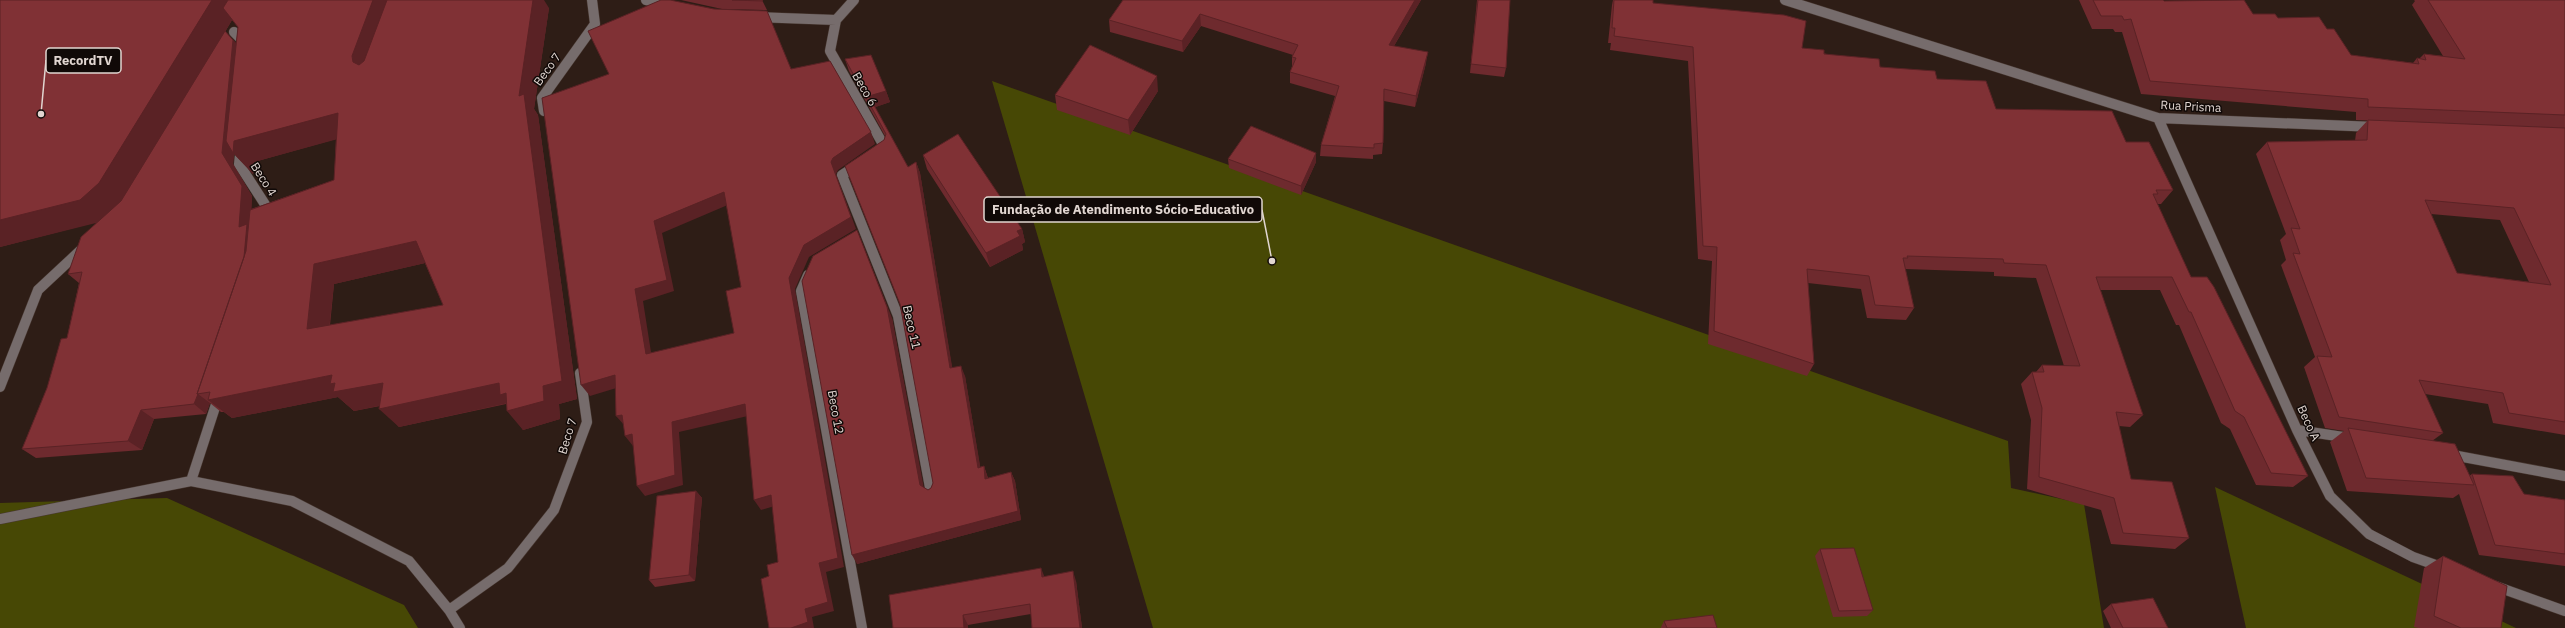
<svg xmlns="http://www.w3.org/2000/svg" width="2565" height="628" font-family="'IBM Plex Sans',sans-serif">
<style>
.green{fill:#474805}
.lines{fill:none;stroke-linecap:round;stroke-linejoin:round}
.minor-casing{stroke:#473730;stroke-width:11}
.minor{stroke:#766c6c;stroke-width:10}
.wall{fill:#6e2a2e;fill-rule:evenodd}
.shaded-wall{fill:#5a2225}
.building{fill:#803135;stroke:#5a2225;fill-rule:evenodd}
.labels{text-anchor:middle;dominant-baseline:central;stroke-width:3;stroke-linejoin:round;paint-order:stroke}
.street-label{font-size:12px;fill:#e1d6d1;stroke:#100907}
.leader{fill:none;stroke:#e1d6d1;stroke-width:1.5}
.callout-dot{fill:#e1d6d1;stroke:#100907;stroke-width:1.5}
.callout{fill:#100907;stroke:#e1d6d1;stroke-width:1.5}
.callout-label{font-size:13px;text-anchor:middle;font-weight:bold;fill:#e1d6d1}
</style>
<rect width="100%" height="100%" fill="#2e1d16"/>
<path class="green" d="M992 81 2008 441 2011 488 2084 504 2104 628H1153Z
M2215 487 2516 628H2246Z
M167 498 404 605 418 628H0V503Z"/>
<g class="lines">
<defs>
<path id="minor" d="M646 0 669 5
M854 0 836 20 830 51 884 146 879 150
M1785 0 2158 118 2375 127
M756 17 836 20
M234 32 246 44
M544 111 542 98 595 24 592 0
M2158 118 2297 430 2330 496 2369 534 2413 557 2444 568
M241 146 239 164 266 206 265 216
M859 164 842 175 898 316 931 493
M808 275 801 291 862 628
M0 387 38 290 83 248
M2297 430 2350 438
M2447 454 2565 476
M191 481 219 395
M0 519 191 481 292 501 409 561 449 610 460 628
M2495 586 2565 611
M449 610 508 568 554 510 587 422 580 373"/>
</defs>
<use href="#minor" class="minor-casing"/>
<use href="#minor" class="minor"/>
</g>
<path class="wall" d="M0 0 549 8 534 109 538 115 577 399 559 404 560 419 523 430 506 404 399 427 380 406 354 411 338 397 232 418 224 412H221L210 403 206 414 154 419 142 450 36 458 22 449 47 388 67 338 79 283 68 274 97 222 0 247ZM232 20 238 27 236 43 225 32ZM336 139 334 180 251 209 252 196 233 164 234 154 253 174 254 162ZM425 263 443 305 330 325 334 284Z
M681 0H762L767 10 722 9Z
M1123 0H1421L1394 46 1426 63 1415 107 1384 101 1383 143 1382 154 1373 155V159L1320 156 1321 145 1335 96 1290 83V72L1292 67V57L1293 55 1201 26 1183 52 1110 32 1109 20Z
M1477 0H1510L1506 68 1504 77 1470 73Z
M1613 0H1653V3L1802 48 1880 67 1937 79 1996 109 2126 142 2173 190 2161 204H2157L2191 277 2308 476 2293 487 2256 485 2230 429 2221 423 2179 325H2176L2160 290H2100L2143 415 2130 427 2119 426 2131 479 2189 538 2175 549 2111 544 2101 510 2027 489 2031 420 2021 384 2032 372H2036L2042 365 2064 366 2036 278 1994 276V272L1905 269 1914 308 1906 320 1867 318 1861 289 1808 283 1814 364 1807 376 1708 344 1712 261 1698 259 1688 61 1610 50 1611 43H1608L1612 5Z
M2079 0H2163L2164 1 2278 18 2327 29 2351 55 2413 63 2417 58H2420L2424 54 2443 56 2412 5 2415 1 2414 0H2565V435L2493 423 2488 404 2425 394 2443 433 2432 441 2469 476 2472 474 2524 494 2565 500V566L2479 555 2459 494 2453 498 2347 491 2330 442 2344 431 2325 428 2304 367 2315 357 2281 265 2286 260 2280 240 2286 234 2256 154 2267 142 2355 141 2356 133 2368 120 2496 126 2356 120V112L2141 94 2122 32H2115L2113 29H2092ZM2431 214 2500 220 2529 282 2457 273Z
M845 59 886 91 890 102 875 107 908 167 916 162 920 173 952 368 965 376 980 467 984 466 988 478 1011 472 1015 481 1021 520 857 564 892 318 923 487 928 490 931 488 933 483 884 140 885 136 849 71Z
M1158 91 1130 135 1057 110 1055 95Z
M1316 153V162L1301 195 1229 168 1228 159Z
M923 155 1022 229 1025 242 1022 244 1023 250 990 267 927 169Z
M696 491 702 498 695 581 655 587 649 580Z
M1820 549 1873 610 1867 616 1833 617 1815 556Z
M2443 556 2501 628H2418L2414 627 2424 568Z
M1044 576 1076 581 1082 628H1032L1031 614 968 625V628H893Z
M2111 604 2168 628H2111L2103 611Z
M1664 621 1717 628H1661V627Z"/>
<path class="shaded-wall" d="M212 0H244L122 204 104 221 0 247V220Z
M373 0H389L369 78 353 62 352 56Z
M530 0H544L549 8 534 109 538 115 577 399 559 404 560 419 523 430 507 411 508 403 399 427 379 409 499 383 519 96Z
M1415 0H1421L1388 56 1389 45Z
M1200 14 1201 26 1183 52 1182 41Z
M233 40 243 51 338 113 356 134 254 162 253 174 234 154 233 164 252 196 251 228 257 235 213 394 239 227 222 153Z
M1428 52 1426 63 1415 107 1416 96Z
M1157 76 1158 91 1130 135 1128 120Z
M886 91 890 102 873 108 869 96Z
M871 132 875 144 838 170 836 174 856 229 809 257 795 289 844 567 826 572 834 611 812 617 814 628H791L805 609 819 563 789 278 831 162 833 158Z
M1316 153V162L1301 195V186Z
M916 162 920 173 954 378 950 368Z
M724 192 730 204 662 233 674 291 643 301 653 365 646 354 635 289 654 221Z
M1022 229 1025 242 1022 244 1023 250 990 267 986 253 1017 231Z
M857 230 892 318 925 494 920 485Z
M416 241 434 261 334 284 327 348 307 329 314 264Z
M961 366 965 376 982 477 978 468Z
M332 375 383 383 402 401 354 411 338 397 232 418 208 400Z
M615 375 623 386 590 396 581 385Z
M198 394 210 403 206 414 194 404Z
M745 404 752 415 679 432 683 485 645 496 637 486 672 422Z
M141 410 154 419 142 450 128 441Z
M622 415 625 426 616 416Z
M632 434 633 446 625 436Z
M984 466 987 476 989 488 985 479Z
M1011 472 1015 481 1021 520 857 564 852 555Z
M696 491 702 498 695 581 689 575Z
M771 495 778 505 761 510 754 500Z
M1041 568 1045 578 1042 577Z
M1073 571 1076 581 1082 628H1080Z
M963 615 968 625V628H964Z"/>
<path class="building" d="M0 0H212L99 183 80 200 0 220Z
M228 0H373L352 56 353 62 359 65 364 61 387 0H533L519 96 524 94 562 381 543 386 544 401 507 411 506 393 500 395 499 383 379 409 383 383 333 392 335 383 330 384 332 375 208 400 210 392 197 394 246 251 250 210 334 180 338 113 234 141 233 153 226 141 238 27 223 8ZM416 241 443 305 307 329 314 264Z
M661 0H670L714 9 767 11 791 69 830 61 871 132 833 158 831 162 851 217 804 245 789 278 838 558 819 563 828 602 805 609 808 622 791 628H769L761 579 769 576 767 565 778 562 771 495 754 500 745 404 672 422 675 475 637 486 632 434 625 436 622 415 616 416 615 375 581 385 542 98 609 74 588 31ZM724 192 741 287 726 291 734 333 646 354 635 289 667 280 654 221Z
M732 0H762L763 1Z
M1123 0H1415L1389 45 1428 52 1416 96 1384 89 1383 143 1374 144V148L1321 145 1339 86 1290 72 1296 58 1292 57 1298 45 1200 14 1182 41 1109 20Z
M1478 0H1510L1506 68 1471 64Z
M1614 0H1653V3L1784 15 1806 21 1802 48 1824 50V54L1879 59 1880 67 1935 71 1937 79 1986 81 1996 109 2112 111 2126 142H2149L2173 190H2156L2158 194H2153L2191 277H2207L2214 287 2308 476 2271 473 2244 417 2235 411 2191 312H2189L2172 277H2096L2143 415 2116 412 2131 479 2172 482 2189 538 2123 533 2114 498 2039 477 2042 408 2032 372H2044L2042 365 2080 366 2046 265 2004 263 2003 259 1907 256 1908 258H1903L1914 308 1875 305 1869 276 1807 269 1814 364 1714 331 1717 247 1703 246 1693 47 1614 36 1615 28H1612Z
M2093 0H2163L2164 1 2244 0 2253 14H2275L2278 18 2319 17 2327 29H2334L2351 55 2419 64 2417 58 2426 60 2424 54 2465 59 2428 0H2565V115L2368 107V99L2150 81 2131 19 2124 20 2122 16H2101Z
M225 31 233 40 222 153 242 186 239 227 247 224 244 257 197 394H198L194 404 141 410 128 441 22 449 47 388 61 339 67 338 82 272 68 274 81 237 121 201Z
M1090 45 1157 76 1128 120 1055 95Z
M871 55 886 91 869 96 908 167 916 162 950 368 961 366 978 468 984 466 985 479 1011 472 1018 511 852 555 802 281 813 256 857 230 887 307 920 485 928 490 931 488 933 483 900 304 845 166 884 140 886 134 845 59Z
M2368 120 2565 128V422L2509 413 2503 393 2419 380 2443 433 2339 417 2317 356 2332 357 2293 253 2300 254 2291 228 2300 229 2267 142 2367 140ZM2425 200 2514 208 2551 285 2457 273Z
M1251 126 1316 153 1301 186 1228 159Z
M958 134 1022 229 1017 231 1020 236 986 253 923 155Z
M2348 428 2455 444 2474 485 2366 478Z
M2472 474 2513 476 2524 494 2565 500V554L2495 545Z
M696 491 689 575 649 580 657 496Z
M1854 548 1873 610 1839 611 1820 549Z
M2443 556 2507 586 2501 628H2461L2434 616Z
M1041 568 1042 577 1073 571 1080 628H1032L1030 604 963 615 964 628H893L889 595Z
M2153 598 2168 628H2123L2111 604Z
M1713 615 1717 628H1667L1664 621Z"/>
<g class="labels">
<g class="street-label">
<text transform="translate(547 69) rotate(-54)">Beco 7</text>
<text transform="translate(865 89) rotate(60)">Beco 6</text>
<text transform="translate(2191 106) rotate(3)">Rua Prisma</text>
<text transform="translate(264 179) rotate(58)">Beco 4</text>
<text transform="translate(912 327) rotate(77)">Beco 11</text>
<text transform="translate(836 412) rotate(80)">Beco 12</text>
<text transform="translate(2309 423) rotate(65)">Beco A</text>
<text transform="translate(567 436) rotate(-73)">Beco 7</text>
</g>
</g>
<path class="leader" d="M41 114L46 60M1272 261L1262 210"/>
<g class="callout-dot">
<circle cx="41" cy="114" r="4"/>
<circle cx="1272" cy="261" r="4"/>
</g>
<g class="callout">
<rect x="46" y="48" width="75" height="25" rx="4"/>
<rect x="984" y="197" width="278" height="25" rx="4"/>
</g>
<g class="callout-label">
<text x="83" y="65">RecordTV</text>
<text x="1123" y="214">Fundação de Atendimento Sócio-Educativo</text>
</g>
</svg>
